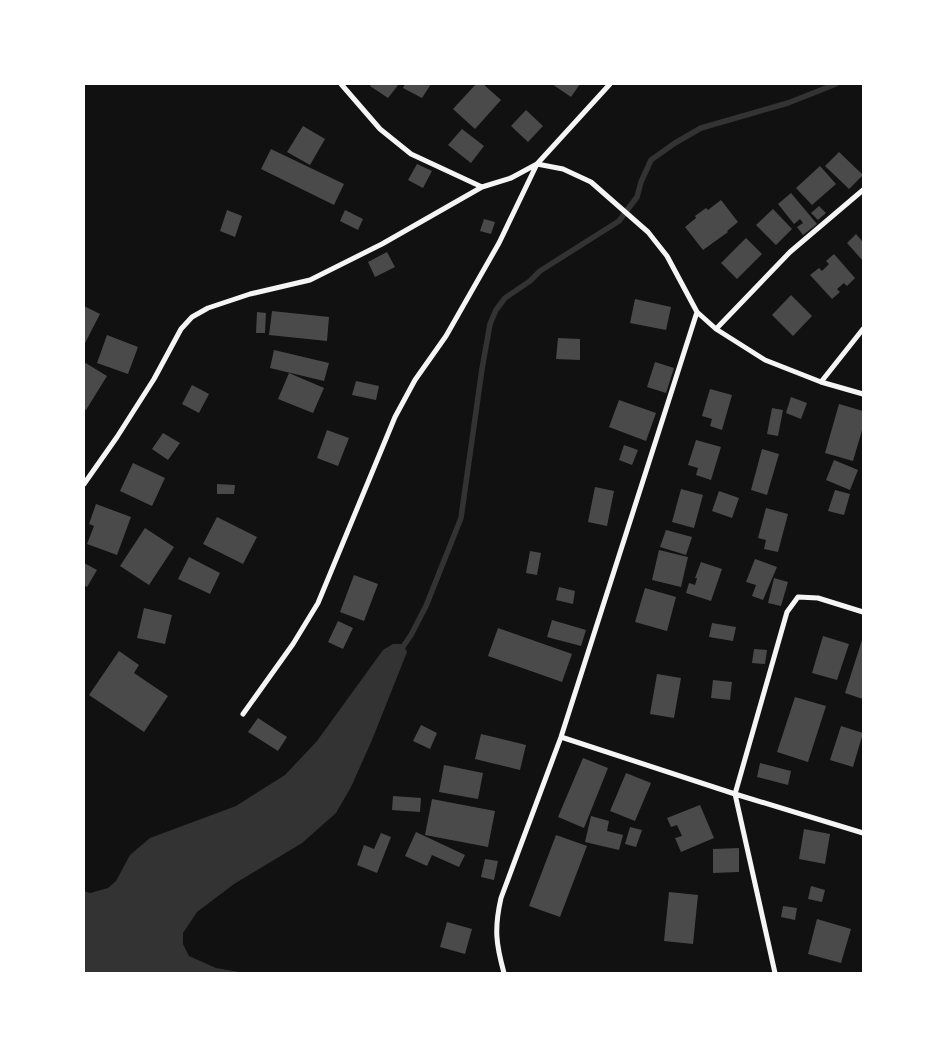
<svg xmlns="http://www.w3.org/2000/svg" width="947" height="1057" font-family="'Crimson Pro',serif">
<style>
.water{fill:#333}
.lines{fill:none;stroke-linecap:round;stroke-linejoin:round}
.stream{stroke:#333;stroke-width:5.5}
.building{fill:#4a4a4a}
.minor{stroke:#f5f5f5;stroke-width:5}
</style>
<rect width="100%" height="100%" fill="#111"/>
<path class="water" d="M393 644H403L407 652 372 740 351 787 336 813 302 843 234 884 197 912 183 933V944L189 956 216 968 245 973H84V891L90 893 108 888 116 881 130 855 150 838 236 806 285 775 317 741 383 650Z"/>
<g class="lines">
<path class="stream" d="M400 651 411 635 426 606 461 518 482 369 490 324 496 310 505 298 530 281 540 271 619 221 637 197 641 182 651 160 675 143 701 128 788 103 836 84"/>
</g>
<path class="building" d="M371 84H399L388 98 370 86Z
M405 84H431L422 98 403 88Z
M476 84H483L501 100 475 129 453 109Z
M552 84H580L571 97Z
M526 110 543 126 528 142 511 126Z
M303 126 325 139 310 165 287 152Z
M462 129 484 146 471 163 448 145Z
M271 149 344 184 334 205 261 169Z
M839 152 863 175 849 189 825 166Z
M417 164 432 171 423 188 408 180Z
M820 166 836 184 812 205 796 188Z
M791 193 817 224 803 235 797 227 803 223 800 219 794 224 778 204Z
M721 200 738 222 727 231 728 232 703 250 685 227 696 218 695 216 706 208 708 210Z
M819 206 826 213 818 220 811 213Z
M773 209 792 229 776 245 756 225Z
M227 210 242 216 235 237 220 231Z
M345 210 363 219 358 230 340 221Z
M484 219 495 222 491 234 480 231Z
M856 234 862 241 863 240V261L847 243Z
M746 238 762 254 737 279 721 263Z
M387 252 395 267 375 277 368 262Z
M834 254 855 278 847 286 844 283 837 289 840 292 832 299 810 275 819 268 822 271 829 264 826 261Z
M791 295 812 316 793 336 772 315Z
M635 299 671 307 666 330 630 323Z
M84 306 100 314 84 345Z
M272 311 329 317 327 341 269 335Z
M257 312 266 313 265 333H256Z
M107 335 138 347 128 374 97 363Z
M558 338 580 339V360L556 359Z
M274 350 329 363 324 381 270 368Z
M84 362 107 376 86 410 84 409Z
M655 362 674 368 666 393 647 387Z
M289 373 324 388 313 413 278 399Z
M356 381 379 386 376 400 352 395Z
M192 385 209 394 199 413 182 404Z
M710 389 732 395 722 430 710 426 712 419 702 416Z
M791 397 807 403 801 419 786 413Z
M619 400 656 413 646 441 609 427Z
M839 404 863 411V427L853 461 825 453Z
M772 408 783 410 778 436 767 434Z
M327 430 349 438 338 466 317 458Z
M163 433 180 443 168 460 152 449Z
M696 440 721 447 711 480 696 475 698 468 688 465Z
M624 445 638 450 632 465 619 460Z
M762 449 779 454 767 495 751 490Z
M834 460 858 470 850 490 826 480Z
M133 463 165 478 152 506 120 491Z
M217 484 235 485 234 494H217Z
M595 487 614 491 607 526 588 522Z
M681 489 703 495 694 528 672 522Z
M835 490 850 494 844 515 828 511Z
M719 491 739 498 732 518 712 511Z
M96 504 131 517 117 555 87 544 94 526 89 524Z
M766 508 788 514 778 552 764 549 766 540 758 538Z
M217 517 257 537 243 564 203 544Z
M145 528 174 547 149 585 120 566Z
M666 530 692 537 686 555 660 547Z
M659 550 688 557 681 587 652 580Z
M530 551 541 553 537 575 526 573Z
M189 557 220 573 210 594 178 579Z
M755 559 777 567 763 600 752 596 756 585 746 582Z
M701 562 722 569 711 601 686 593 689 583 695 585 697 578H695Z
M84 563 97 570 87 587 84 585Z
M354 575 378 584 364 621 340 612Z
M774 578 788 582 781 606 768 603Z
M559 587 575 591 573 604 556 600Z
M645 588 676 597 667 631 635 622Z
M144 608 172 615 165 644 137 638Z
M552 620 586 630 581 646 547 637Z
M338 621 353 628 343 649 328 642Z
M712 623 736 627 733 641 709 637Z
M498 628 572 654 562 682 488 656Z
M823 636 849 644 837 680 812 673Z
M863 637V699L845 693Z
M754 649 767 650 765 664 752 663Z
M119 651 139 665 134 673 168 696 144 732 89 695Z
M657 674 681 678 674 718 650 714Z
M713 680 732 682 730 700 711 698Z
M795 697 826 706 808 762 777 752Z
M258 718 287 737 278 751 248 732Z
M421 725 437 733 430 749 413 741Z
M841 726 863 733 853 767 830 760Z
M481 734 526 745 520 770 475 759Z
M583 758 608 768 584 828 558 817Z
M760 763 791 771 788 785 757 777Z
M444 765 483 773 478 799 439 792Z
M626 773 651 783 635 821 610 811Z
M393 796 421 798 420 812 392 810Z
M432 799 495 811 488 847 425 835Z
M700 805 714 838 681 852 675 838 682 836 677 825 671 827 667 818Z
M591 816 609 821 607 831 623 835 619 850 585 842Z
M630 827 642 830 636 847 625 844Z
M804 829 830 834 825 864 799 859Z
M416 832 465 855 459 867 432 855 427 866 405 856Z
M381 833 391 837 377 873 357 865 364 845 374 849Z
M556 835 587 846 560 917 529 906Z
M739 848V872L713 873V849Z
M485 859 498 861 494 880 481 877Z
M811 886 825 890 822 902 808 899Z
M669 892 698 895 693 944 664 941Z
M783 906 797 908 795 920 781 917Z
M817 919 851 929 841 963 808 954Z
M447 922 472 929 465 954 440 947Z"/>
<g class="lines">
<path class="minor" d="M341 84 380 129 411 154 482 187
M716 329 790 252 863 190
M821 382 863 329
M84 484 117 437 154 379 181 329 192 317 208 308 250 294 310 280 382 244 482 187 511 178 537 164 563 169 591 182 648 232 667 256 697 312 716 329 765 360 821 382 863 394
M243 714 293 644 318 603 395 417 415 380 446 336 499 243 537 164 610 84
M561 737 735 794 863 833
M504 973C496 944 494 929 501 898L561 737 697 312
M775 973 735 794 787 612 798 597 818 598 863 612"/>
</g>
<rect width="947" height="1057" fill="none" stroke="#ffffff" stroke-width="170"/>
</svg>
